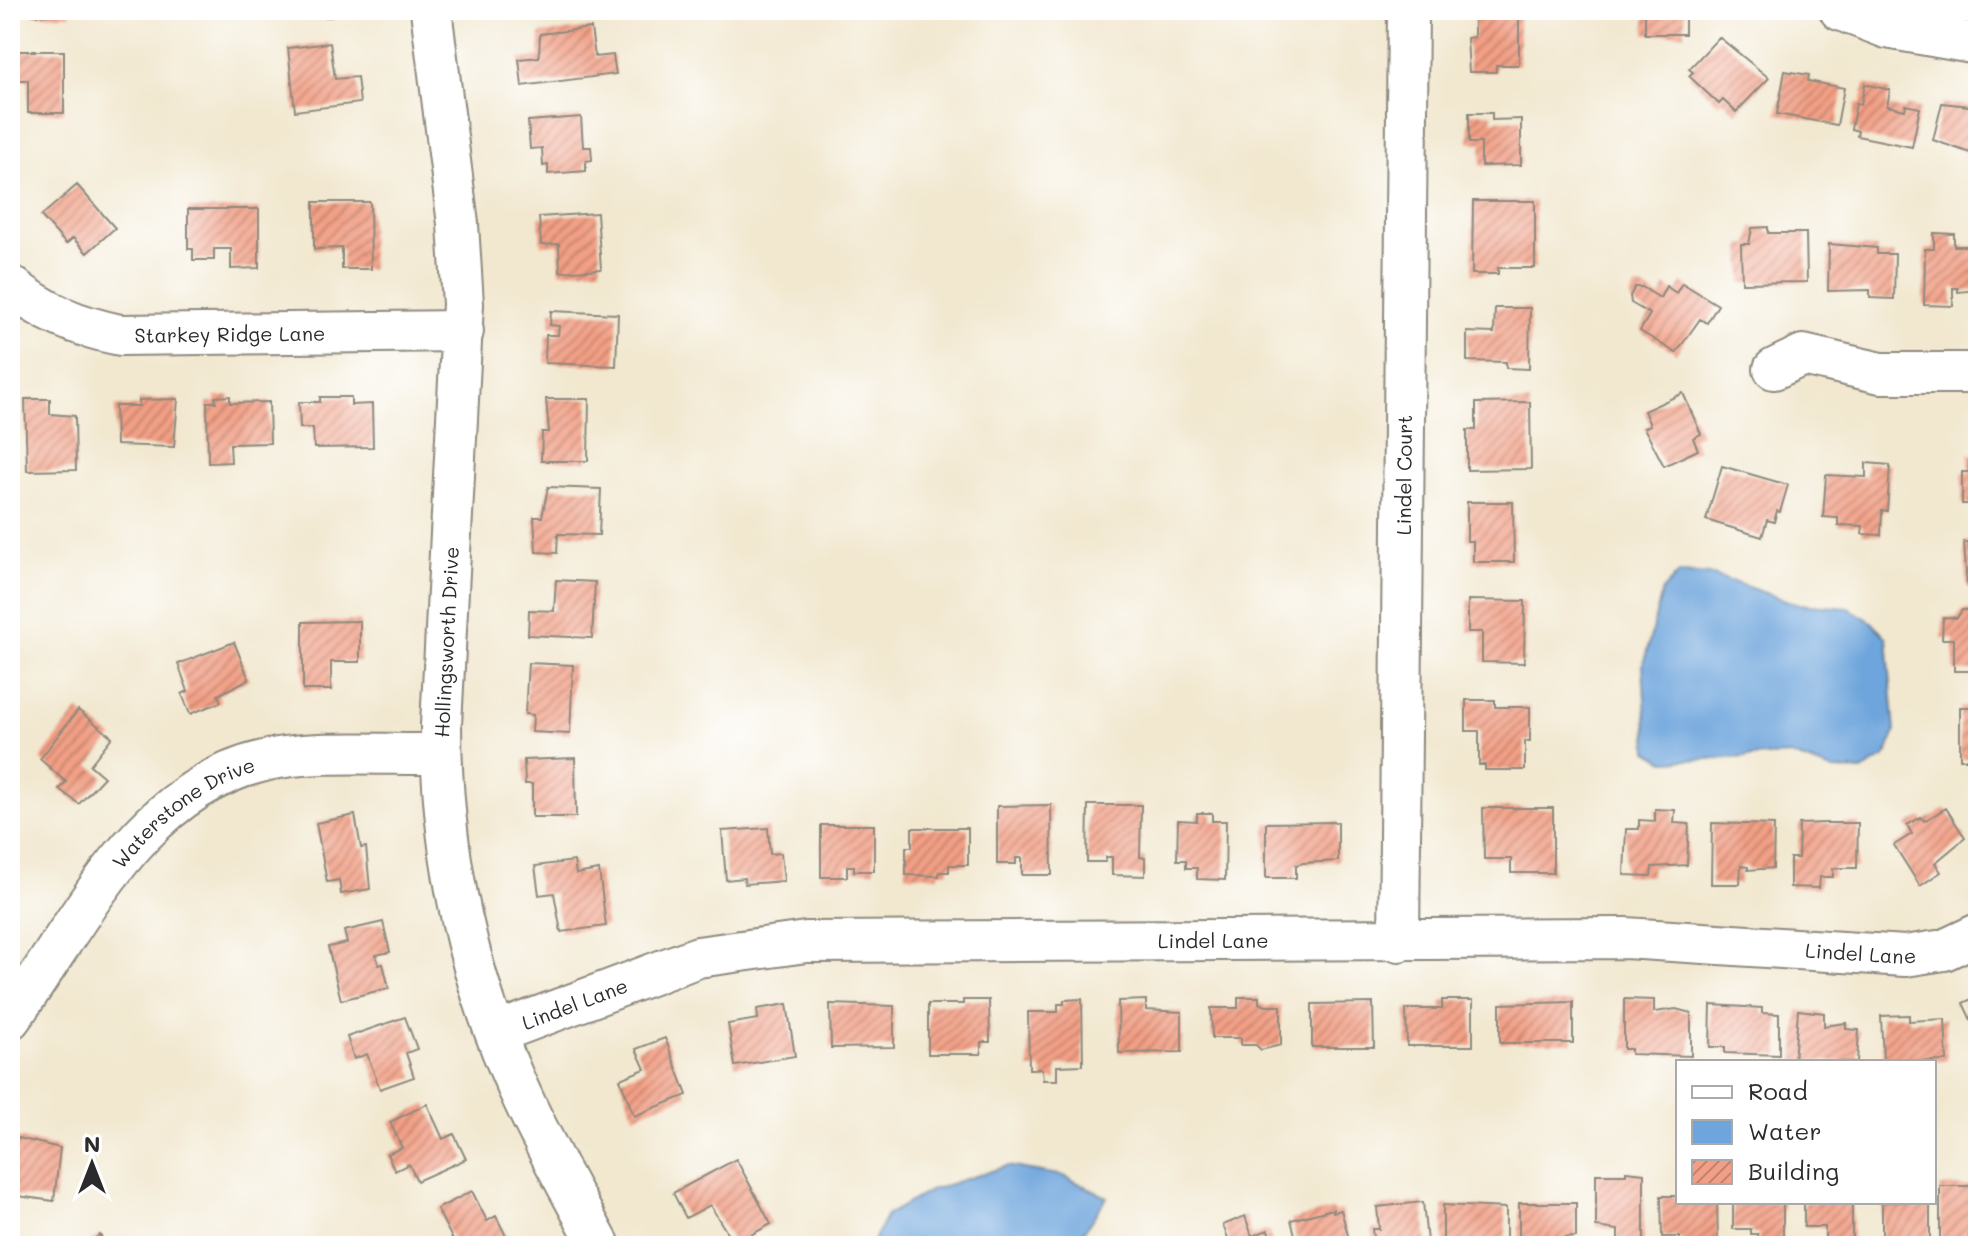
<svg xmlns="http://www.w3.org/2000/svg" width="1988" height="1256" font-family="Mali,sans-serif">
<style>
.water{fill:#6ea5dc;stroke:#4c6884;stroke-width:2}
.building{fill:url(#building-hatch)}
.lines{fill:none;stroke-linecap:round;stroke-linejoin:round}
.minor-casing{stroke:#8e8a7e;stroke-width:44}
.minor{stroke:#fff;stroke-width:40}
.labels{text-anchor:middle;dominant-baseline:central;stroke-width:6;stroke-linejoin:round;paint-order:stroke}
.street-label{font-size:20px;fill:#2b2b2b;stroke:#fff}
</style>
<defs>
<pattern id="building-hatch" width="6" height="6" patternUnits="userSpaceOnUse" patternTransform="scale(2)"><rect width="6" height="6" fill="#f29f85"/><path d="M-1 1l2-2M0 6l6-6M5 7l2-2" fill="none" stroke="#c4826d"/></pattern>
</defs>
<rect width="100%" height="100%" fill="#fff"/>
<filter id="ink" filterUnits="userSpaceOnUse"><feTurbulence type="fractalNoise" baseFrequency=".0125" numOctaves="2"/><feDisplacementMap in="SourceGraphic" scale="16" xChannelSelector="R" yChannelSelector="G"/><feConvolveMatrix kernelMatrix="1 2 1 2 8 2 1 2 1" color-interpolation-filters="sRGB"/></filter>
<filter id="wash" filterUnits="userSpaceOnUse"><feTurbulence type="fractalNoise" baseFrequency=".006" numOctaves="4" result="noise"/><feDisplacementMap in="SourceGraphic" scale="32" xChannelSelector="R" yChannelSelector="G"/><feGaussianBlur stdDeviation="1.8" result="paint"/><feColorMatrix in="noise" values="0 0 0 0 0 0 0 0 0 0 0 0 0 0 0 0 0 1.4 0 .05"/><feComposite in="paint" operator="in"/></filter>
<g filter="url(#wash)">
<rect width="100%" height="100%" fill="#f2e8d0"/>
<path class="water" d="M 1679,573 L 1713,575 L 1797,604 L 1849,608 L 1872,622 L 1887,638 L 1895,732 L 1885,757 L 1862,771 L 1832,770 L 1790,755 L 1665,761 L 1648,751 L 1643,666 L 1662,591 Z
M 1007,1166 L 1064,1176 L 1107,1197 L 1074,1246 L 871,1246 L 887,1215 L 931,1190 Z"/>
<g id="blocks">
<path class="building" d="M 34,10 L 70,10 L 70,15 L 34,15 Z
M 300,10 L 331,10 L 331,17 L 301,17 Z
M 1474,10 L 1519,10 L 1519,65 L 1496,65 L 1496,72 L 1469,72 L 1467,38 L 1474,37 Z
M 1645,10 L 1685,10 L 1685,34 L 1645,34 Z
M 591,28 L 595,57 L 613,55 L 616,74 L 522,86 L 519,59 L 539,57 L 540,34 Z
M 1719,37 L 1769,78 L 1736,112 L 1723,100 L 1719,104 L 1689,76 L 1693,72 L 1689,69 Z
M 330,43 L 335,79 L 357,77 L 360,103 L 295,111 L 288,48 Z
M 13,51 L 64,51 L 64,113 L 28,113 L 28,80 L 11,80 Z
M 1785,71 L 1809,75 L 1808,81 L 1844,88 L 1837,125 L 1777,114 Z
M 1865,84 L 1890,90 L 1887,106 L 1905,110 L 1906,105 L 1920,108 L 1912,147 L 1857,136 L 1858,131 L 1851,129 L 1856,103 L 1861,104 Z
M 1942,103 L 1978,107 L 1978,148 L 1974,148 L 1973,154 L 1933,140 Z
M 1469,113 L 1492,113 L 1492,120 L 1521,119 L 1521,165 L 1481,166 L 1481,143 L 1469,143 Z
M 581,117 L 583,147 L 591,147 L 592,160 L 586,161 L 586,171 L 548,174 L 548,165 L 543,166 L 542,148 L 530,149 L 528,121 Z
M 77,185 L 115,228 L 87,253 L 73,238 L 66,244 L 41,216 Z
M 1473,201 L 1535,201 L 1535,268 L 1498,268 L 1498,274 L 1472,274 Z
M 314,202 L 370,202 L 371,269 L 342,269 L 342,248 L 314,249 Z
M 188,209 L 259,209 L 259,268 L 231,269 L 231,249 L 214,249 L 214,260 L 193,260 L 193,249 L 188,249 Z
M 597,213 L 601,269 L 560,272 L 559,244 L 541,245 L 539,217 Z
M 1768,227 L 1768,233 L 1806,233 L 1807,282 L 1742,283 L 1741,244 L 1749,244 L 1752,228 Z
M 1934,233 L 1954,234 L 1954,246 L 1978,246 L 1978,290 L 1958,292 L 1958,288 L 1953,288 L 1953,306 L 1924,305 L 1925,249 L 1934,249 Z
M 1829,244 L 1877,248 L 1877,254 L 1895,254 L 1894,299 L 1870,298 L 1870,290 L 1828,291 Z
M 1682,283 L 1718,305 L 1707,323 L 1700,319 L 1676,353 L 1640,331 L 1650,314 L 1631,303 L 1630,296 L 1635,287 L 1642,287 L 1660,298 L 1666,286 L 1676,293 Z
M 1495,308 L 1530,308 L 1529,369 L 1506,368 L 1506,362 L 1467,361 L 1467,332 L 1494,333 Z
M 551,311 L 618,314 L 616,366 L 545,363 L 546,335 L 558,335 L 559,326 L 550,325 Z
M 1683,393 L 1701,434 L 1693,438 L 1698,450 L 1664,466 L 1644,428 L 1650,425 L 1644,411 Z
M 230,396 L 230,403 L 269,402 L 270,443 L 230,444 L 231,462 L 208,463 L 207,402 L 216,402 L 215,397 Z
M 320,397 L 351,397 L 351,405 L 372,404 L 373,447 L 314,448 L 313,428 L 300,428 L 299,402 L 320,402 Z
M 25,399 L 50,399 L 50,414 L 75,416 L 76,470 L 27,471 Z
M 178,399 L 174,447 L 116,445 L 115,406 L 139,406 L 139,400 Z
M 546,399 L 589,399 L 588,461 L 541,461 L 542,432 L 549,432 Z
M 1530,402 L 1531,469 L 1467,470 L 1467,430 L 1476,430 L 1476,403 Z
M 1969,454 L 1978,454 L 1978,504 L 1962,504 L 1962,472 L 1969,472 Z
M 1866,463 L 1890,465 L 1887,511 L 1882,510 L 1881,535 L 1862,534 L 1863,526 L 1838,525 L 1838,518 L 1823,517 L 1826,475 L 1866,477 Z
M 1722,466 L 1788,485 L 1780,512 L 1777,511 L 1774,522 L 1767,520 L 1762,537 L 1706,520 Z
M 548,487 L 601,489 L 599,535 L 558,534 L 557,553 L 536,552 L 534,517 L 542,517 Z
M 1467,502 L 1513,502 L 1514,562 L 1473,562 L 1473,541 L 1467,541 Z
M 1964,542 L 1978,543 L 1978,587 L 1967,587 Z
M 556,580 L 595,582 L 592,638 L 528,635 L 529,610 L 554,611 Z
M 1468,600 L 1525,601 L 1524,663 L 1482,662 L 1482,632 L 1468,632 Z
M 1962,610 L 1978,610 L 1978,671 L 1954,671 L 1954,639 L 1942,639 L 1943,617 L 1957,618 Z
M 360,621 L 360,662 L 331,662 L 331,690 L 303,690 L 303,622 Z
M 234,642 L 249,679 L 218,695 L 221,702 L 190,714 L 182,694 L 188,691 L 178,664 Z
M 528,663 L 573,665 L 570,734 L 532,732 L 533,715 L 525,714 Z
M 1975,699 L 1978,699 L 1978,759 L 1960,759 L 1960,707 L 1975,707 Z
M 1466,700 L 1495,700 L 1495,707 L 1530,707 L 1530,741 L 1525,741 L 1525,770 L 1485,770 L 1485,765 L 1479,765 L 1479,731 L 1466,731 Z
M 78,710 L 112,737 L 90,765 L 104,777 L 79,804 L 59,789 L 66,782 L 40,759 Z
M 575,758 L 576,817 L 532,817 L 532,784 L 525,784 L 524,760 Z
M 1051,805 L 1052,875 L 1022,875 L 1022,858 L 1016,858 L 1016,864 L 997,864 L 997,806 Z
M 1088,805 L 1141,805 L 1140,857 L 1145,858 L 1145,876 L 1112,875 L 1112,857 L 1106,857 L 1106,862 L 1087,862 Z
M 1483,808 L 1553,808 L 1553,873 L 1511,873 L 1511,859 L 1484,859 Z
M 1946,808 L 1965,838 L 1935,863 L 1941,872 L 1920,886 L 1894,845 L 1912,834 L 1907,825 L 1921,817 L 1924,821 Z
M 1655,809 L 1675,810 L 1674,823 L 1689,824 L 1687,865 L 1652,867 L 1651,876 L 1624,875 L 1626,829 L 1639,829 L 1639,820 L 1655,821 Z
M 1197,813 L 1212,813 L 1212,821 L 1226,821 L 1225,880 L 1197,879 L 1197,868 L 1186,868 L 1186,860 L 1177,860 L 1178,820 L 1197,821 Z
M 355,815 L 361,848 L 366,847 L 370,889 L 341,894 L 339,880 L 327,882 L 316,823 Z
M 1338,822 L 1338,861 L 1303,863 L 1296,865 L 1296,878 L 1266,878 L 1266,823 Z
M 1712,823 L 1774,825 L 1773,868 L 1748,870 L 1748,867 L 1741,866 L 1740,884 L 1711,884 Z
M 1826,823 L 1858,823 L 1857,868 L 1833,868 L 1833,877 L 1820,877 L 1819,888 L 1790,887 L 1790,858 L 1798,858 L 1799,824 Z
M 821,825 L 874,825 L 874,871 L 854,871 L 854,866 L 847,866 L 847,877 L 821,877 Z
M 768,828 L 770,854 L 781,853 L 784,881 L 745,884 L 744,878 L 726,880 L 722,831 Z
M 912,828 L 968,828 L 968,865 L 949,865 L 949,872 L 939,872 L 939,876 L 906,875 L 906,847 L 912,847 Z
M 574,861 L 576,874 L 599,870 L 606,926 L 561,932 L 554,893 L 539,895 L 535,866 Z
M 383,922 L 390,952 L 376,955 L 379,965 L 383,964 L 389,988 L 341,1000 L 328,947 L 347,943 L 344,931 Z
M 1978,996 L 1978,1035 L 1963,1003 Z
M 1238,997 L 1259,997 L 1259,1003 L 1266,1006 L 1281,1006 L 1281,1045 L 1261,1050 L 1256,1045 L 1241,1045 L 1241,1038 L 1212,1038 L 1211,1008 L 1238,1008 Z
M 1082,999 L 1083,1065 L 1057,1066 L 1057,1080 L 1043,1080 L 1042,1069 L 1029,1069 L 1028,1012 L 1058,1012 L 1058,1004 L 1064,1004 L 1064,1000 Z
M 1624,999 L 1654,1000 L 1654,1012 L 1676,1009 L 1691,1013 L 1691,1056 L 1631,1054 L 1631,1049 L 1624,1049 Z
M 963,1000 L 989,1000 L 990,1042 L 981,1042 L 981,1054 L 928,1054 L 928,1004 L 963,1004 Z
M 1146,1000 L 1146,1010 L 1182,1012 L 1182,1052 L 1119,1053 L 1118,1001 Z
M 1442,1000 L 1473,1000 L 1473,1046 L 1407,1046 L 1406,1009 L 1442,1009 Z
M 1573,1002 L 1573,1043 L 1500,1043 L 1500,1004 Z
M 1373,1003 L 1374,1047 L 1312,1047 L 1312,1004 Z
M 787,1004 L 795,1056 L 735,1066 L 728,1024 L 758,1019 L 757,1009 Z
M 830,1004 L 894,1006 L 894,1047 L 831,1048 Z
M 1711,1005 L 1762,1008 L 1762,1013 L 1779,1014 L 1779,1055 L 1725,1053 L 1725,1047 L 1710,1047 Z
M 1798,1010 L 1824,1013 L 1824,1026 L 1846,1023 L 1846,1029 L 1859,1030 L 1857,1062 L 1794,1061 Z
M 1909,1015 L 1909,1021 L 1945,1019 L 1947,1061 L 1883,1062 L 1881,1016 Z
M 405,1017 L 417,1049 L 406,1053 L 414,1077 L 380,1089 L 367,1054 L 354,1059 L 347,1037 Z
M 665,1038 L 687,1095 L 634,1116 L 620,1079 L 645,1069 L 636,1049 Z
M 427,1104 L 443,1139 L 454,1134 L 466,1159 L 417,1181 L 409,1164 L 395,1171 L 387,1154 L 402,1148 L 390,1122 Z
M 10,1136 L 60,1148 L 54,1201 L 10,1195 Z
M 736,1159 L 771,1224 L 734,1244 L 710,1205 L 686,1218 L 673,1193 Z
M 1626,1171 L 1644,1173 L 1644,1246 L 1618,1246 L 1618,1230 L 1596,1227 L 1596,1174 L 1626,1174 Z
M 1940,1186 L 1978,1186 L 1978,1234 L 1969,1234 L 1969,1245 L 1940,1245 Z
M 472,1191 L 487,1221 L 496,1216 L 508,1240 L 495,1246 L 456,1246 L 437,1209 Z
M 1661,1196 L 1678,1196 L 1678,1202 L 1717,1202 L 1718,1246 L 1692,1246 L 1692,1241 L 1680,1241 L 1680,1237 L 1662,1237 Z
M 1423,1202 L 1427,1242 L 1411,1246 L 1374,1246 L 1372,1229 L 1379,1229 L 1377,1207 Z
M 1733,1202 L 1783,1202 L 1783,1246 L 1758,1246 L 1758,1234 L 1751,1234 L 1751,1229 L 1733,1229 Z
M 1804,1202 L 1852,1202 L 1852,1246 L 1825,1246 L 1825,1227 L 1804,1227 Z
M 1882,1202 L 1930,1202 L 1930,1246 L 1882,1243 Z
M 1519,1203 L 1576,1203 L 1576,1237 L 1563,1238 L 1563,1242 L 1546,1242 L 1547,1246 L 1519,1246 Z
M 1443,1205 L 1506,1208 L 1506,1246 L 1443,1246 Z
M 1333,1209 L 1333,1212 L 1341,1210 L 1351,1246 L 1298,1246 L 1291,1220 Z
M 1245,1216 L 1252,1236 L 1268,1230 L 1274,1246 L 1231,1246 L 1223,1225 Z
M 100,1235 L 107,1246 L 84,1246 Z"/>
</g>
</g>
<g filter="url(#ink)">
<use href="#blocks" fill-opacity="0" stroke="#8e8a7e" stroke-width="2"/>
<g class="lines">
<defs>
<g id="minor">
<path d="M 431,10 L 458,224 L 463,304 L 441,725 C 441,854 468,982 523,1099 C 546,1149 574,1197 600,1246"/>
<path d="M 1840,10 L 1887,28 L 1978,44"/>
<path id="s1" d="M 10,285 C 44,313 77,326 120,335 L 463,331"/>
<path d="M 1774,369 L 1803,355 L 1881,373 L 1978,373"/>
<path id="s2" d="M 1399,941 L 1408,10"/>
<path id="s3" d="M 10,1019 C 80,923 138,790 264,761 C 311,749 391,755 441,754"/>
<path id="s4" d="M 496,1033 L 698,957 L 806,942 L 1625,938 L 1905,956 L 1944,950 L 1978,934"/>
</g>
</defs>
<use href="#minor" class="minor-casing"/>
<use href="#minor" class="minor"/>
</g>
</g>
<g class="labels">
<g class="street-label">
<text stroke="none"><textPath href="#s1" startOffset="232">Starkey Ridge Lane</textPath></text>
<text stroke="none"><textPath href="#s2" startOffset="466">Lindel Court</textPath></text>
<text transform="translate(446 642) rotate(-87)">Hollingsworth Drive</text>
<text stroke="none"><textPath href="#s3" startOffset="274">Waterstone Drive</textPath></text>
<text stroke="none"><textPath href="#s4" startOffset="732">Lindel Lane</textPath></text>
<text stroke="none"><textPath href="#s4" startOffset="1380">Lindel Lane</textPath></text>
<text stroke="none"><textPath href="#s4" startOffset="84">Lindel Lane</textPath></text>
</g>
</g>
<rect width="1988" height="1256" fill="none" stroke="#fff" stroke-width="40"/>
<rect x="1676" y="1060" width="260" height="144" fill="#ffffff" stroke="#aaaaaa" stroke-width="2"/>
<rect x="1692" y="1086" width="40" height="12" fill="#ffffff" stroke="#aaaaaa" stroke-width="2"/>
<text x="1748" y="1100" font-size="24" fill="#2b2b2b">Road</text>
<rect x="1692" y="1120" width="40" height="24" fill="#6ea5dc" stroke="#aaaaaa" stroke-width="2"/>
<text x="1748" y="1140" font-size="24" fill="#2b2b2b">Water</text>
<rect x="1692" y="1160" width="40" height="24" fill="url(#building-hatch)" stroke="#aaaaaa" stroke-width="2"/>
<text x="1748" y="1180" font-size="24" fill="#2b2b2b">Building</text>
<g transform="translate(92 1164)" stroke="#ffffff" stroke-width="6" paint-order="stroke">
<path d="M0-6L14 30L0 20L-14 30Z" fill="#2b2b2b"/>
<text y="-12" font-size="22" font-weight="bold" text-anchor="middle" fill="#2b2b2b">N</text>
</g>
</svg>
